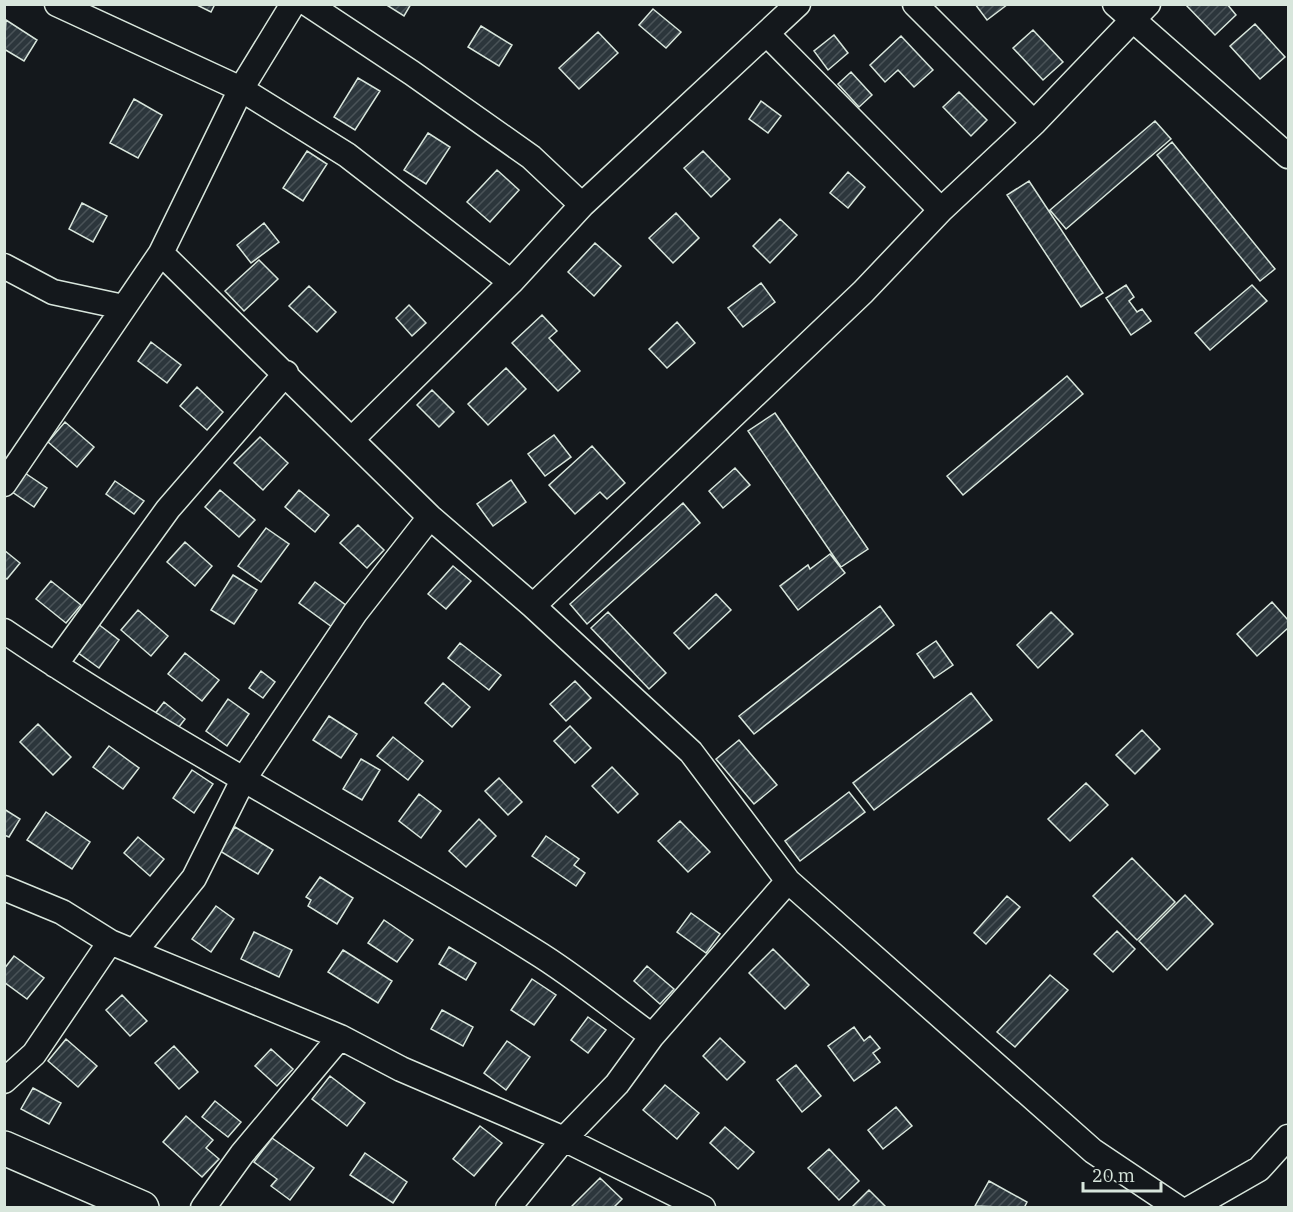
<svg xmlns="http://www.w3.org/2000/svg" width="1293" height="1212" font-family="'IBM Plex Serif',serif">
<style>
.building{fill:url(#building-hatch);stroke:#d8e6dc;stroke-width:1.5}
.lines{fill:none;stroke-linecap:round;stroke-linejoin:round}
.street-casing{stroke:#d8e6dc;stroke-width:27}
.secondary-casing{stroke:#d8e6dc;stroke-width:36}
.street{stroke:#14181c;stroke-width:24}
.secondary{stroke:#14181c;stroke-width:33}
</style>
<defs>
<pattern id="building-hatch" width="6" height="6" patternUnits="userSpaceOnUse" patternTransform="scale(1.5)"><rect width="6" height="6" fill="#2c363c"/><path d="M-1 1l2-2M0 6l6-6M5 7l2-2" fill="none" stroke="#4a5358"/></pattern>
</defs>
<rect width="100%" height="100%" fill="#14181c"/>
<path class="building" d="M 195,4 L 215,4 L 211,12 Z
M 385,4 L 411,4 L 404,16 Z
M 975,4 L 1008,4 L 987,20 Z
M 1185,4 L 1227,4 L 1236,15 L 1215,35 Z
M 653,9 L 681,32 L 666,48 L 639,25 Z
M 6,20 L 37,40 L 24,61 L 4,49 Z
M 1255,24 L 1285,57 L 1260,79 L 1230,46 Z
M 481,26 L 512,45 L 499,66 L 468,47 Z
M 1033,30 L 1063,62 L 1043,80 L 1013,48 Z
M 598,32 L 618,53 L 579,89 L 559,68 Z
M 834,35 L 848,53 L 828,70 L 814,51 Z
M 901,36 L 933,70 L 914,87 L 898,70 L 885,82 L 870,65 Z
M 851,72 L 872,95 L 859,107 L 838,84 Z
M 358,78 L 380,91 L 355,130 L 334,117 Z
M 959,92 L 987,120 L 971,136 L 943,107 Z
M 134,99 L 162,115 L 138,158 L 110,143 Z
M 761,101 L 781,116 L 768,133 L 749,119 Z
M 1155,121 L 1171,139 L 1066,229 L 1050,210 Z
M 428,133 L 450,147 L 426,184 L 404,170 Z
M 1172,142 L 1275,269 L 1260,281 L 1157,155 Z
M 307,151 L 327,164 L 303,201 L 283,188 Z
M 703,151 L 730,179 L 711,197 L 684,168 Z
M 497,170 L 519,190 L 490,222 L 467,202 Z
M 848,172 L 865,187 L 848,208 L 830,193 Z
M 1029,181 L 1103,293 L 1081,307 L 1007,195 Z
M 82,203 L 107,216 L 93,242 L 69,229 Z
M 676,213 L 699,238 L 673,263 L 649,238 Z
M 780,219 L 797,235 L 770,263 L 753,246 Z
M 264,223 L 279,242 L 251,263 L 237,245 Z
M 595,243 L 621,266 L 594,296 L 568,272 Z
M 259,260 L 278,279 L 244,311 L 225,291 Z
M 761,283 L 775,302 L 743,327 L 728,308 Z
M 1126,285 L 1134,297 L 1129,301 L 1137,312 L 1142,309 L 1151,321 L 1131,335 L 1106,298 Z
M 1252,285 L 1267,301 L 1210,350 L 1195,333 Z
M 309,286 L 336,312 L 317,332 L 289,306 Z
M 409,305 L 426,323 L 412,336 L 396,318 Z
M 542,315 L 557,331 L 549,338 L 580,371 L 558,391 L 512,343 Z
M 677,322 L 695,343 L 667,368 L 649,349 Z
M 151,342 L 181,365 L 167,383 L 138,361 Z
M 506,368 L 526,389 L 488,425 L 468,404 Z
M 1067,376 L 1083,394 L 963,495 L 947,476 Z
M 197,387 L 223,412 L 207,430 L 180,406 Z
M 432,390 L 454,412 L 439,427 L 417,405 Z
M 775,413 L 868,549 L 841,567 L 748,431 Z
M 65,422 L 94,447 L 77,467 L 48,442 Z
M 554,435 L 571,457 L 545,476 L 528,454 Z
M 260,437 L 288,463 L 263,490 L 234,463 Z
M 592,446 L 625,483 L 607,499 L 600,492 L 575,514 L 549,485 Z
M 735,468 L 750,485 L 723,508 L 709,491 Z
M 22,471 L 47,488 L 34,507 L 8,489 Z
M 511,480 L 526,502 L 493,526 L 477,504 Z
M 115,481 L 144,501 L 134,514 L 106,494 Z
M 220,490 L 255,520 L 239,537 L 205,507 Z
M 299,490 L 329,515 L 315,532 L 285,507 Z
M 683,503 L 700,523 L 587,624 L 570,604 Z
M 358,525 L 384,550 L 367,568 L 340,543 Z
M 266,528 L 289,544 L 261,582 L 238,566 Z
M 185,542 L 212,566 L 195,586 L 167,562 Z
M 4,550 L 20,563 L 7,579 L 4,577 Z
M 830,554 L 845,573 L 798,610 L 780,586 L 808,565 L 810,569 Z
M 453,566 L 471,581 L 446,609 L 428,594 Z
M 233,575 L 257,590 L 234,624 L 211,610 Z
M 51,581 L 81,605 L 66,623 L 36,599 Z
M 315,582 L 347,606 L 332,627 L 299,603 Z
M 716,594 L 731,610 L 689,649 L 674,633 Z
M 1272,602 L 1288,620 L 1288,628 L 1257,656 L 1237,634 Z
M 880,606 L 894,625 L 754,734 L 739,716 Z
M 138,610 L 168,636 L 151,656 L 121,630 Z
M 608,612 L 666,673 L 649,689 L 591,628 Z
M 1051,612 L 1073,634 L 1038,668 L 1017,645 Z
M 98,624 L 119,640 L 99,668 L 77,652 Z
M 936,641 L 953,665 L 934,678 L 917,654 Z
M 460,643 L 501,675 L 489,690 L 448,658 Z
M 185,653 L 219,680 L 202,701 L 168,674 Z
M 261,671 L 275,682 L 263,698 L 249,688 Z
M 575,681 L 591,698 L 566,721 L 550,704 Z
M 443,683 L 470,707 L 452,727 L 425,703 Z
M 971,693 L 992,720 L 874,810 L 853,783 Z
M 228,699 L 249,714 L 227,746 L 206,731 Z
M 164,702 L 185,719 L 175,732 L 154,715 Z
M 329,716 L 357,734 L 341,758 L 313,740 Z
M 38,724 L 71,757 L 53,775 L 20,742 Z
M 570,726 L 591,748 L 575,763 L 554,741 Z
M 1142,730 L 1160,749 L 1135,774 L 1116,755 Z
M 393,737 L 423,761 L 408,780 L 377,756 Z
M 739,740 L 777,785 L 754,804 L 716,759 Z
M 109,746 L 139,768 L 123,789 L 93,767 Z
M 361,759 L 380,770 L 362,800 L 343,789 Z
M 612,767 L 638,794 L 618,813 L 592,786 Z
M 192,770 L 213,784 L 194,813 L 173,798 Z
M 499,778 L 522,802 L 508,815 L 485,791 Z
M 1086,783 L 1108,805 L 1070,841 L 1048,819 Z
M 849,792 L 865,812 L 800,861 L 785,841 Z
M 419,794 L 441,811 L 421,838 L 399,821 Z
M 4,809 L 20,819 L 9,837 L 4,835 Z
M 46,812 L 90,842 L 72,869 L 27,840 Z
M 479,819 L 496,836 L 466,867 L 449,851 Z
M 680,821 L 710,852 L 688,872 L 658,841 Z
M 235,827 L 273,850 L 258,874 L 220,851 Z
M 546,836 L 579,859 L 574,865 L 585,873 L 576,886 L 532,856 Z
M 138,837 L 164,859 L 150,876 L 124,853 Z
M 1132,858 L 1175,902 L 1137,940 L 1093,896 Z
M 320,877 L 353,898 L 337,924 L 308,906 L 311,900 L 306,897 Z
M 1185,895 L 1213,924 L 1167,970 L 1139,941 Z
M 1007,896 L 1020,907 L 986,944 L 974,933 Z
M 216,906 L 234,919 L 211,952 L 192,939 Z
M 691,913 L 720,934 L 706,953 L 677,932 Z
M 384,920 L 413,940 L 397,962 L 368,943 Z
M 1117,931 L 1135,949 L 1113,972 L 1094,954 Z
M 254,932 L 292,950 L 279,977 L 241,959 Z
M 449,947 L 476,963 L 466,980 L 439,964 Z
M 773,949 L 809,985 L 785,1009 L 749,973 Z
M 343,950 L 392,981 L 378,1003 L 328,972 Z
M 14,956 L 44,978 L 27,999 L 4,982 L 4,969 Z
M 647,966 L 674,989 L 660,1004 L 634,981 Z
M 1050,975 L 1068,990 L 1015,1047 L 997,1032 Z
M 532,979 L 556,995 L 534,1025 L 511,1010 Z
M 122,995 L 147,1021 L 130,1036 L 106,1010 Z
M 442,1010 L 473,1027 L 463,1046 L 431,1029 Z
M 588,1017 L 606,1030 L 588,1053 L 571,1040 Z
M 854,1027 L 864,1041 L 870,1036 L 880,1048 L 873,1053 L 880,1062 L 854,1081 L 828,1046 Z
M 720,1038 L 745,1062 L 727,1080 L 703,1056 Z
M 66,1039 L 97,1066 L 78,1087 L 48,1061 Z
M 507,1041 L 530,1057 L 506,1090 L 484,1073 Z
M 174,1046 L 198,1072 L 179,1089 L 155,1063 Z
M 271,1049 L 293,1069 L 277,1086 L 255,1066 Z
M 796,1065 L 821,1096 L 802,1112 L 777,1080 Z
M 330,1076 L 365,1103 L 347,1126 L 312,1099 Z
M 665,1085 L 699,1113 L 677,1139 L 643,1110 Z
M 33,1088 L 61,1103 L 49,1124 L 21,1109 Z
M 215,1101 L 241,1122 L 228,1137 L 202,1117 Z
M 896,1107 L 912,1126 L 883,1149 L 868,1130 Z
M 186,1116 L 213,1140 L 206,1148 L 219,1159 L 202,1177 L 163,1142 Z
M 480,1126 L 502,1143 L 474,1176 L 453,1159 Z
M 725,1127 L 754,1152 L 738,1169 L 710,1143 Z
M 272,1138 L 314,1168 L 290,1200 L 271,1186 L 277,1179 L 254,1162 Z
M 829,1149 L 859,1181 L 839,1200 L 808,1168 Z
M 365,1153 L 407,1182 L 393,1203 L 350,1175 Z
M 600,1178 L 622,1199 L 613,1208 L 570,1208 Z
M 989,1181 L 1027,1202 L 1024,1208 L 975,1206 Z
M 869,1190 L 887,1208 L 851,1208 Z"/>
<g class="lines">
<defs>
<path id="street" d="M 57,4 L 241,89 L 347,155 L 511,282
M 308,4 L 412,73 L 531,157 L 582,205
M 915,4 L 1034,123
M 1115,4 L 1288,156
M 767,34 L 941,210
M 161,253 L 430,517 L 533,606 L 691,752 L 788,881 L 1093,1151 L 1178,1208
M 4,266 L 53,292 L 123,307
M 352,439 L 511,282 L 582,205 L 798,4
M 4,484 L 161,253 L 241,89 L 293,4
M 533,606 L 863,292 L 941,210 L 1034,123 L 1148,4
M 4,631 C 175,747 359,841 534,951 C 575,976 613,1008 652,1036
M 55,665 L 168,509 L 286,373
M 4,888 L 62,912 L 110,942 L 340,1037 L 401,1069 L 564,1139 L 703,1208
M 135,951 L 194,878 L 243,780 L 355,613 L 430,517
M 4,1081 L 34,1054 L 110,942
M 203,1208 L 242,1154 L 340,1037
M 508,1208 L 564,1139 L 617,1084 L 652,1036 L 788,881
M 1191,1208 L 1259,1169 L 1288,1137"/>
<path id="secondary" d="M 4,1148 L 142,1208"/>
</defs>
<use href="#street" class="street-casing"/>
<use href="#secondary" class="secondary-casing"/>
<use href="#street" class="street"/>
<use href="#secondary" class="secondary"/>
</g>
<rect width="1293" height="1212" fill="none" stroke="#d8e6dc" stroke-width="12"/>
<path d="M1083 1182v9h78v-9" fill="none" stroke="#d8e6dc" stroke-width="3"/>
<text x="1092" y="1182" font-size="18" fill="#d8e6dc" stroke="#14181c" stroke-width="4.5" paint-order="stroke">20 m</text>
</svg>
